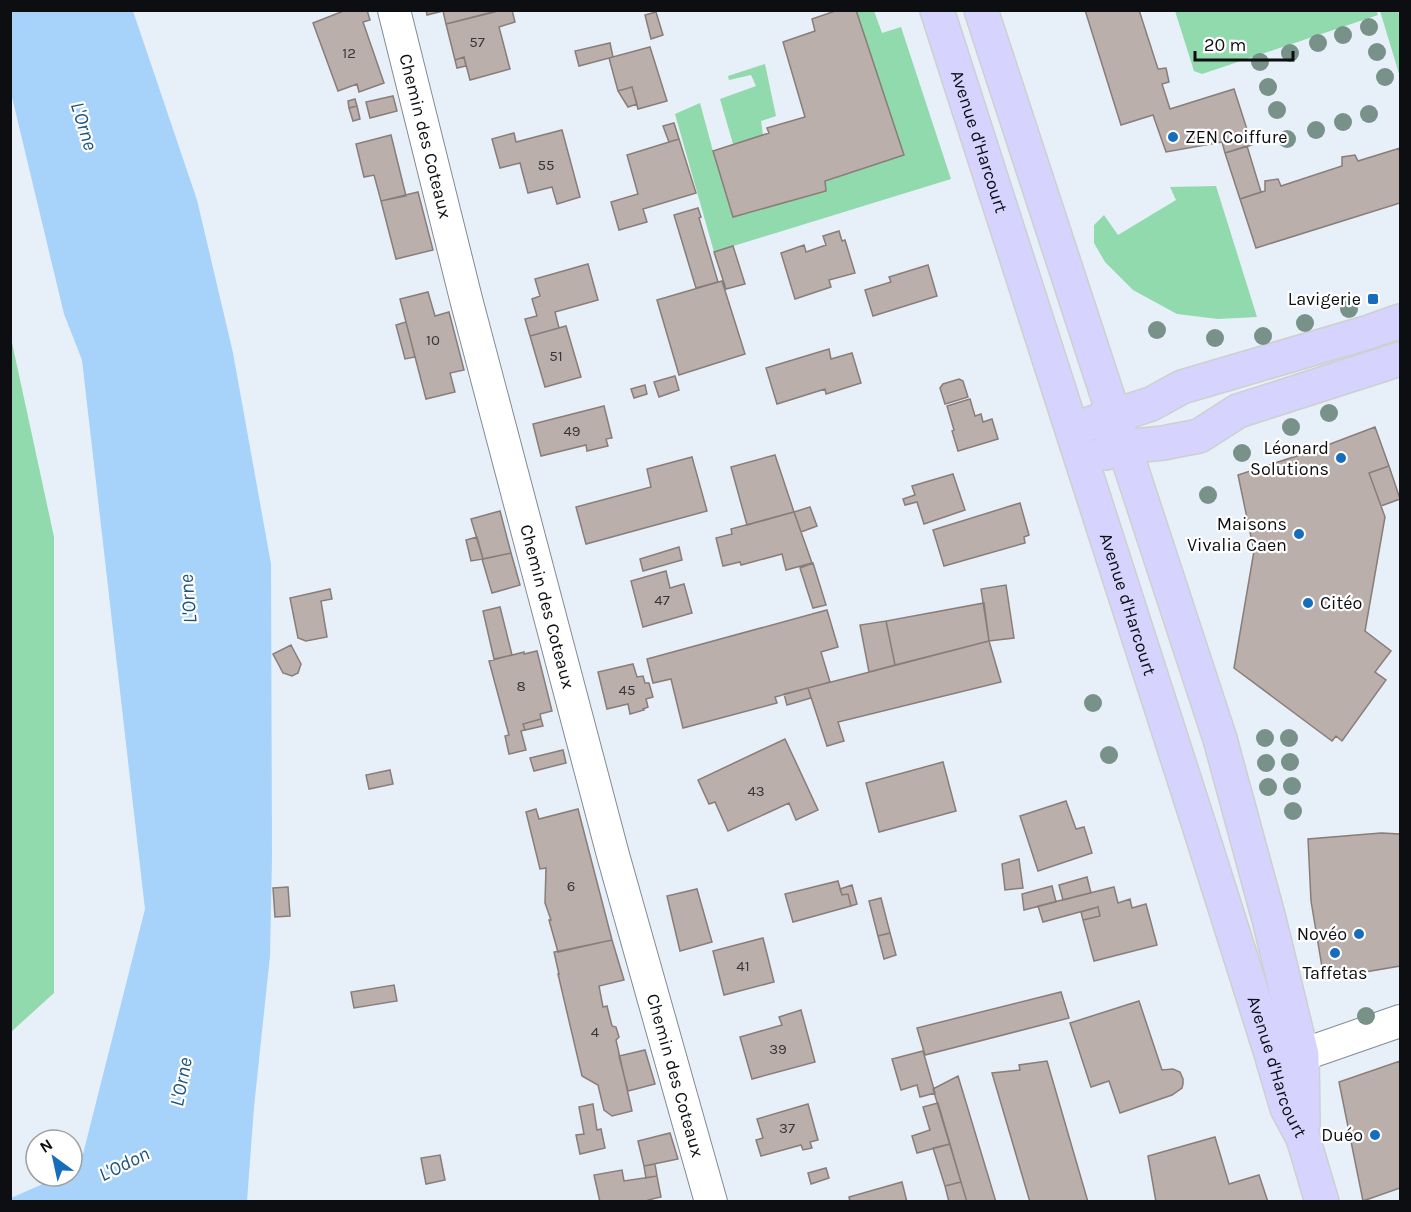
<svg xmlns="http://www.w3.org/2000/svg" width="1411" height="1212" font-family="Karla,sans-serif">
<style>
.green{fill:#91daad}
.water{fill:#a7d3fa}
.building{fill:#bbafab;stroke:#887d79;stroke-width:1.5}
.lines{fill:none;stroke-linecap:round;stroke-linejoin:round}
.minor-casing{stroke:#848b93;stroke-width:34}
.major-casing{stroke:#cecfcf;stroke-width:36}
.minor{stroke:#fff;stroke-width:32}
.major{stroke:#d6d4fe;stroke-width:33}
.tree{fill:#789289}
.poi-dot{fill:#166dbb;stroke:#fff;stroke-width:2}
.labels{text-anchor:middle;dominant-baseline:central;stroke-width:4.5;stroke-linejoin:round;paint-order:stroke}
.number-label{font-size:15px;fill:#383638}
.street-label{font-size:18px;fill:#0c0e11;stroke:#fff}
.poi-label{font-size:18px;fill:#0c0e11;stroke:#fff;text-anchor:end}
.water-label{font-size:20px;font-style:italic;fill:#1f547e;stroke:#fff}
</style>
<rect width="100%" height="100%" fill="#e7eff8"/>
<path class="green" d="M 1376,10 L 1378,15 L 1202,74 L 1194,71 L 1175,11 Z
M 856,11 L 874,11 L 882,33 L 901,27 L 951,179 L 714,252 L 675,114 L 700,103 L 713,151 L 733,217 L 826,191 L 825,181 L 903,155 Z
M 1380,11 L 1398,11 L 1400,18 L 1400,77 Z
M 765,64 L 776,116 L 761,121 L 763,135 L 733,144 L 720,99 L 756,86 L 751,75 L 729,80 L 728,76 Z
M 1216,186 L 1257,317 L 1218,319 L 1177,314 L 1133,290 L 1105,262 L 1094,243 L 1094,225 L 1104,215 L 1118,235 L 1176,200 L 1170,187 Z
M 11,338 L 54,537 L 54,993 L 11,1032 Z"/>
<path class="water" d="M 11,10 L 133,11 L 197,200 L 233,353 L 271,564 L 272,858 L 270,956 L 254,1107 L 247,1201 L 11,1201 L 11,1198 L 45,1183 L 54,1176 L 72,1176 L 72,1162 L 83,1154 L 145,909 L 82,360 L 64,314 L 11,93 Z"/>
<path class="building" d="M 346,10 L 367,10 L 370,20 L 363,22 L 384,83 L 359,92 L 357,84 L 338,91 L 313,23 Z
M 426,10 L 495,10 L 495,12 L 446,24 L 443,11 L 427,15 Z
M 500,10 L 512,10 L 515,22 L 499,27 L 510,69 L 470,80 L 464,57 L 455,60 L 446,24 Z
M 838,10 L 856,10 L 904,155 L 825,181 L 826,191 L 733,217 L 713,151 L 769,133 L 767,128 L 805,117 L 783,42 L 815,31 L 812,19 Z
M 1085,10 L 1139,10 L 1158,69 L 1166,68 L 1169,82 L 1162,84 L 1170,109 L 1234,89 L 1252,145 L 1225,153 L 1222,142 L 1166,152 L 1153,115 L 1121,125 Z
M 656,12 L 663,35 L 651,39 L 645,15 Z
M 610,43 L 613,57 L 579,66 L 575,51 Z
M 650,47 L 667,101 L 638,109 L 632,87 L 618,91 L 609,58 Z
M 464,57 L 466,66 L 457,68 L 455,60 Z
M 632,87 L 637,104 L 628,107 L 618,91 Z
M 393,96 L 397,111 L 370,118 L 366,102 Z
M 355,99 L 357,106 L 349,108 L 348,101 Z
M 357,106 L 360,119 L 353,121 L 349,108 Z
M 674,123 L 679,139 L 669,142 L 663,126 Z
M 562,130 L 580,197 L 557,204 L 552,187 L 528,193 L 520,163 L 500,168 L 492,139 L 514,133 L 516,142 Z
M 391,135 L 406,196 L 381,201 L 374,175 L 364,177 L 356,144 Z
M 679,139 L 696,193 L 643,209 L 647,222 L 619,230 L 611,202 L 638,194 L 627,155 Z
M 1247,146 L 1261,192 L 1240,199 L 1225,153 Z
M 1400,148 L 1400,203 L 1256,248 L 1240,199 L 1265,191 L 1265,181 L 1278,179 L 1281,186 L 1342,166 L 1342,157 L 1355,155 L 1358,161 Z
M 418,192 L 433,250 L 396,259 L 381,201 Z
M 698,208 L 701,217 L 699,218 L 718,282 L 696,288 L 674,215 Z
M 839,231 L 842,241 L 845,240 L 855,273 L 829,280 L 831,287 L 795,299 L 781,253 L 804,245 L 806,252 L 826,245 L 823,236 Z
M 733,246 L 745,284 L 726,289 L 714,252 Z
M 588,264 L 598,300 L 555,312 L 559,328 L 530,336 L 525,319 L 537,316 L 532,299 L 540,296 L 535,279 Z
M 928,265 L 937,296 L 873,316 L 865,290 L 891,282 L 889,277 Z
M 722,281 L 745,354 L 679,375 L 657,300 Z
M 428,292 L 435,316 L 449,312 L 464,370 L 450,373 L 455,392 L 426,399 L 400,299 Z
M 406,322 L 415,357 L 405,359 L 396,325 Z
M 566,326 L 581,377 L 545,387 L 530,336 Z
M 829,349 L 831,359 L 852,353 L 861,383 L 826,394 L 825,389 L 777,404 L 766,368 Z
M 675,376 L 679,390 L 659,397 L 654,382 Z
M 959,379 L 963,381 L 968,397 L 945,404 L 940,388 L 943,384 Z
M 645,385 L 647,394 L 634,398 L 631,389 Z
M 970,399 L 975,416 L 981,414 L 983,422 L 992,419 L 998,439 L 958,451 L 952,431 L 954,430 L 947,406 Z
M 604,406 L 612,438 L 606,439 L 608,446 L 587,451 L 586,445 L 541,456 L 533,424 Z
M 1375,427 L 1389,466 L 1369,473 L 1385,517 L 1365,631 L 1391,651 L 1375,672 L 1386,680 L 1342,741 L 1336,736 L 1332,741 L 1234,668 L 1254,551 L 1238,475 L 1309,452 Z
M 775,455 L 794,512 L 747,525 L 731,467 Z
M 692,457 L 707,511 L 586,544 L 576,507 L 651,487 L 647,469 Z
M 1389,466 L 1400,499 L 1381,506 L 1369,473 Z
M 953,474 L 965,510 L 924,524 L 917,502 L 905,505 L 903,499 L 915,495 L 912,486 Z
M 1020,503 L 1029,535 L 1024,537 L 1025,543 L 944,566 L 933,530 Z
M 810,507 L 817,526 L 801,532 L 794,512 Z
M 500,511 L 511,553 L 483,559 L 471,519 Z
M 794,512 L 812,563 L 786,570 L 782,554 L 741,565 L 740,562 L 723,566 L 716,538 L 732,534 L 731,529 Z
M 477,537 L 483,559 L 471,561 L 466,540 Z
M 679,547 L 682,560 L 643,571 L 640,559 Z
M 511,553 L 520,585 L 492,593 L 482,559 Z
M 813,563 L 826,605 L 813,608 L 800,568 Z
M 666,571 L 670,588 L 684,584 L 692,613 L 643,627 L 631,581 Z
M 1006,585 L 1014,638 L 989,641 L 981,589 Z
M 330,589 L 332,599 L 321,601 L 327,637 L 306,641 L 298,638 L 290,598 Z
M 984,603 L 989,641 L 895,665 L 886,621 Z
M 500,607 L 512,655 L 494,659 L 483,611 Z
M 827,610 L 838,647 L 821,652 L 830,682 L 775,697 L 777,703 L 683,728 L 671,679 L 653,683 L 647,659 Z
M 886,621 L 895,665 L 869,672 L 860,625 Z
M 989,641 L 1001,682 L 838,722 L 844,741 L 827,746 L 808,688 Z
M 291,645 L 301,664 L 298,673 L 292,676 L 283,673 L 273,654 Z
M 537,651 L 552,711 L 540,714 L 541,719 L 523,724 L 525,730 L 521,731 L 526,750 L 509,754 L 505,736 L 509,735 L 489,661 L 524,652 L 524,654 Z
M 633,664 L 637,677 L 643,676 L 645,683 L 649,683 L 653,697 L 646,699 L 648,707 L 643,709 L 644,710 L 630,714 L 628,704 L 607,709 L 598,672 Z
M 808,688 L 811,698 L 787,705 L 784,694 Z
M 541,719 L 543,726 L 525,730 L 523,724 Z
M 785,739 L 818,810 L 796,820 L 789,803 L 728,831 L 715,802 L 709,804 L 698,780 Z
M 563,750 L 566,763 L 534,771 L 530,758 Z
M 943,762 L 956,811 L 879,832 L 866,783 Z
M 390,770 L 393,784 L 369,789 L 366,775 Z
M 1066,801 L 1076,829 L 1084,827 L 1092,853 L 1038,871 L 1020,816 Z
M 536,809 L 539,819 L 578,809 L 612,940 L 558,952 L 549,920 L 551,920 L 545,903 L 546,868 L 540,869 L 526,812 Z
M 1381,833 L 1400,834 L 1400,966 L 1324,979 L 1311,901 L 1308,839 Z
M 1019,859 L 1023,888 L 1005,890 L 1002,864 Z
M 1087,877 L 1091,893 L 1063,900 L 1059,885 Z
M 838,881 L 842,895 L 848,894 L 851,906 L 793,922 L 785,894 Z
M 852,885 L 857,904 L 851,906 L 848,894 L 842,895 L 840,889 Z
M 1052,886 L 1056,902 L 1024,910 L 1022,894 Z
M 288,887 L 290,916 L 275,917 L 273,888 Z
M 1114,887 L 1118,903 L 1130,899 L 1132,908 L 1146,904 L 1157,945 L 1094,961 L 1083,920 L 1100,916 L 1098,907 L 1043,922 L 1038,906 Z
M 697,889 L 712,942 L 680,951 L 667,896 Z
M 881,898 L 890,933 L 878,936 L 869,901 Z
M 1098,907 L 1100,916 L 1083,920 L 1081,912 Z
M 890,933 L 896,955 L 884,959 L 878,936 Z
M 763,938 L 774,982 L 724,995 L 713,951 Z
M 612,940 L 624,980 L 599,986 L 603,1007 L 607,1006 L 612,1026 L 616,1027 L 619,1037 L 616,1040 L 632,1111 L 612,1116 L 604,1110 L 598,1085 L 582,1076 L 558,974 L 559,974 L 554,952 Z
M 394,985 L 397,1001 L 354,1008 L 351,992 Z
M 1061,992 L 1069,1018 L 925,1055 L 917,1028 Z
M 1139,1001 L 1162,1070 L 1173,1069 L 1180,1072 L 1183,1079 L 1183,1084 L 1182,1088 L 1172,1095 L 1120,1113 L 1109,1081 L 1091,1087 L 1070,1023 Z
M 801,1010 L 815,1062 L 752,1079 L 740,1037 L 782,1025 L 779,1017 Z
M 645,1050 L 655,1084 L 628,1091 L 619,1056 Z
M 923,1051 L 935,1093 L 920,1097 L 917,1085 L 901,1090 L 892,1059 Z
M 1047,1061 L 1088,1202 L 1030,1202 L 992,1073 L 1020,1070 L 1019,1065 Z
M 1400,1061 L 1400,1188 L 1363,1201 L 1339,1082 Z
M 958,1076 L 996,1202 L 967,1202 L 961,1182 L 933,1089 Z
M 938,1103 L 950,1144 L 917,1153 L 912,1136 L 930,1130 L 923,1107 Z
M 593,1104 L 597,1130 L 601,1129 L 605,1148 L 580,1154 L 576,1135 L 584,1134 L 579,1107 Z
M 808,1104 L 818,1140 L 810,1142 L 812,1148 L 803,1150 L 801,1145 L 761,1156 L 756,1140 L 763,1138 L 757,1119 Z
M 670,1133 L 678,1159 L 644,1166 L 638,1141 Z
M 1215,1137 L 1229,1184 L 1259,1175 L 1268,1202 L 1156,1202 L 1148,1156 Z
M 950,1144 L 961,1182 L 945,1186 L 933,1148 Z
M 440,1155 L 445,1180 L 426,1184 L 421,1158 Z
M 655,1164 L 657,1176 L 646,1178 L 644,1166 Z
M 826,1168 L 829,1178 L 811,1184 L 808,1173 Z
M 622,1170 L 624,1181 L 657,1176 L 661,1197 L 648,1200 L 648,1202 L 600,1202 L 594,1175 Z
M 902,1182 L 907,1202 L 850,1202 L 849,1197 Z
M 961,1182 L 967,1202 L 949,1202 L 945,1186 Z"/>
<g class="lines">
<defs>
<g id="minor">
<path id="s1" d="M 394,10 L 466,299 L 613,855 L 711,1202"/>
<path d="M 1302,1055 L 1400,1021"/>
</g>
<g id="major">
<path id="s2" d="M 937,10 L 1197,819 L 1270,1050 L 1287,1108 L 1303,1138 L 1322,1202"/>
<path d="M 981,10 L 1220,739 L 1269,919 L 1302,1055 L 1303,1124"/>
<path d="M 1092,423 L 1151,404 L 1182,387 L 1369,332 L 1400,321"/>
<path d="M 1105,453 L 1124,447 L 1163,443 L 1199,436 L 1238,411 L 1400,359"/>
</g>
</defs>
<use href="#minor" class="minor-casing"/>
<use href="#major" class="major-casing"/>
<use href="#minor" class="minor"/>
<use href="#major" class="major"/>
</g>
<g class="tree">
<circle cx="1369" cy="27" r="9"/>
<circle cx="1343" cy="35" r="9"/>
<circle cx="1318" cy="43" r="9"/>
<circle cx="1377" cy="52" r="9"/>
<circle cx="1290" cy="53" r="9"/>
<circle cx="1260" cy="62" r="9"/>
<circle cx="1385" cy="77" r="9"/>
<circle cx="1268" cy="87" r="9"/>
<circle cx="1277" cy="110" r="9"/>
<circle cx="1369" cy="114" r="9"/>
<circle cx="1343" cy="122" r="9"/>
<circle cx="1316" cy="130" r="9"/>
<circle cx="1287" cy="139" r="9"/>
<circle cx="1349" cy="309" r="9"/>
<circle cx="1305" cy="323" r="9"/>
<circle cx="1157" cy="330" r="9"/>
<circle cx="1263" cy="336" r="9"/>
<circle cx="1215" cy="338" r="9"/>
<circle cx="1329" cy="413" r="9"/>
<circle cx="1291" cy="427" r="9"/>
<circle cx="1242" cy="453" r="9"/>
<circle cx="1208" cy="495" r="9"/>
<circle cx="1093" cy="703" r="9"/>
<circle cx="1265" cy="738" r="9"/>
<circle cx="1289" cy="738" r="9"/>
<circle cx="1109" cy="755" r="9"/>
<circle cx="1290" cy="762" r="9"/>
<circle cx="1266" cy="763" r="9"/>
<circle cx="1292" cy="786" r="9"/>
<circle cx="1268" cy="787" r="9"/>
<circle cx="1293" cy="811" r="9"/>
<circle cx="1366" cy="1016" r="9"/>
</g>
<g class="poi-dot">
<circle cx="1173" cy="137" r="6"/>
<rect x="1367" y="293" width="12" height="12" rx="3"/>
<circle cx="1341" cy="458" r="6"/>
<circle cx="1299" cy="534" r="6"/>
<circle cx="1308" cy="603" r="6"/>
<circle cx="1359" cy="934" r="6"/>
<circle cx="1335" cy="953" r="6"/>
<circle cx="1375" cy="1135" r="6"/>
</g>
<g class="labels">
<g class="number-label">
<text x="477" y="42">57</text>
<text x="349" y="53">12</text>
<text x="546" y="165">55</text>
<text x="433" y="340">10</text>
<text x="556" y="356">51</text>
<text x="572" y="431">49</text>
<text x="662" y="600">47</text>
<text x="521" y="686">8</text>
<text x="627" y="690">45</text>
<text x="756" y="791">43</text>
<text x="571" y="886">6</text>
<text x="743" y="966">41</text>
<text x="595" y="1032">4</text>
<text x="778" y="1049">39</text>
<text x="787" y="1128">37</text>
</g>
<g class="street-label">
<text stroke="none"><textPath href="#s1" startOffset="130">Chemin des Coteaux</textPath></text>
<text stroke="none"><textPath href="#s2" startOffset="138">Avenue d'Harcourt</textPath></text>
<text stroke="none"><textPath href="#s2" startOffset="624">Avenue d'Harcourt</textPath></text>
<text stroke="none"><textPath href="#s1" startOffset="616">Chemin des Coteaux</textPath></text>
<text stroke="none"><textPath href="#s2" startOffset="1110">Avenue d'Harcourt</textPath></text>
<text stroke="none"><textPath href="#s1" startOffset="1102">Chemin des Coteaux</textPath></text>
</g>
<g class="poi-label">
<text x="1185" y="137" text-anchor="start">ZEN Coiffure</text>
<text x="1361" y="299">Lavigerie</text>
<text x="1329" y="448">Léonard<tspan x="1329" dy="21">Solutions</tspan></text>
<text x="1287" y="524">Maisons<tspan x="1287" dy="21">Vivalia Caen</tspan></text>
<text x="1320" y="603" text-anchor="start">Citéo</text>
<text x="1347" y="934">Novéo</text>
<text x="1335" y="973" text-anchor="middle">Taffetas</text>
<text x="1363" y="1135">Duéo</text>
</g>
<g class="water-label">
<text transform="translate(84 126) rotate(73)">L'Orne</text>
<text transform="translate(188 599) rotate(-95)">L'Orne</text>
<text transform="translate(181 1082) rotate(-79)">L'Orne</text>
<text transform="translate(124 1164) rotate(-26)">L'Odon</text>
</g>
</g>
<rect width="1411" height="1212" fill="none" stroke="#0c0e11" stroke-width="24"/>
<g transform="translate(54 1158) rotate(327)"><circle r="28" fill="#ffffff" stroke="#9e9fa0" stroke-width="1.5"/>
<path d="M0-4.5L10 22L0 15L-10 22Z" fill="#166dbb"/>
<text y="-9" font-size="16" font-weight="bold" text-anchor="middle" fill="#0c0e11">N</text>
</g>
<path d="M1195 51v9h98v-9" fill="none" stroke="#0c0e11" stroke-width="3"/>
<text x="1204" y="51" font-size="18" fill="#0c0e11" stroke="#ffffff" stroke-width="4.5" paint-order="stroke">20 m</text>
</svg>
